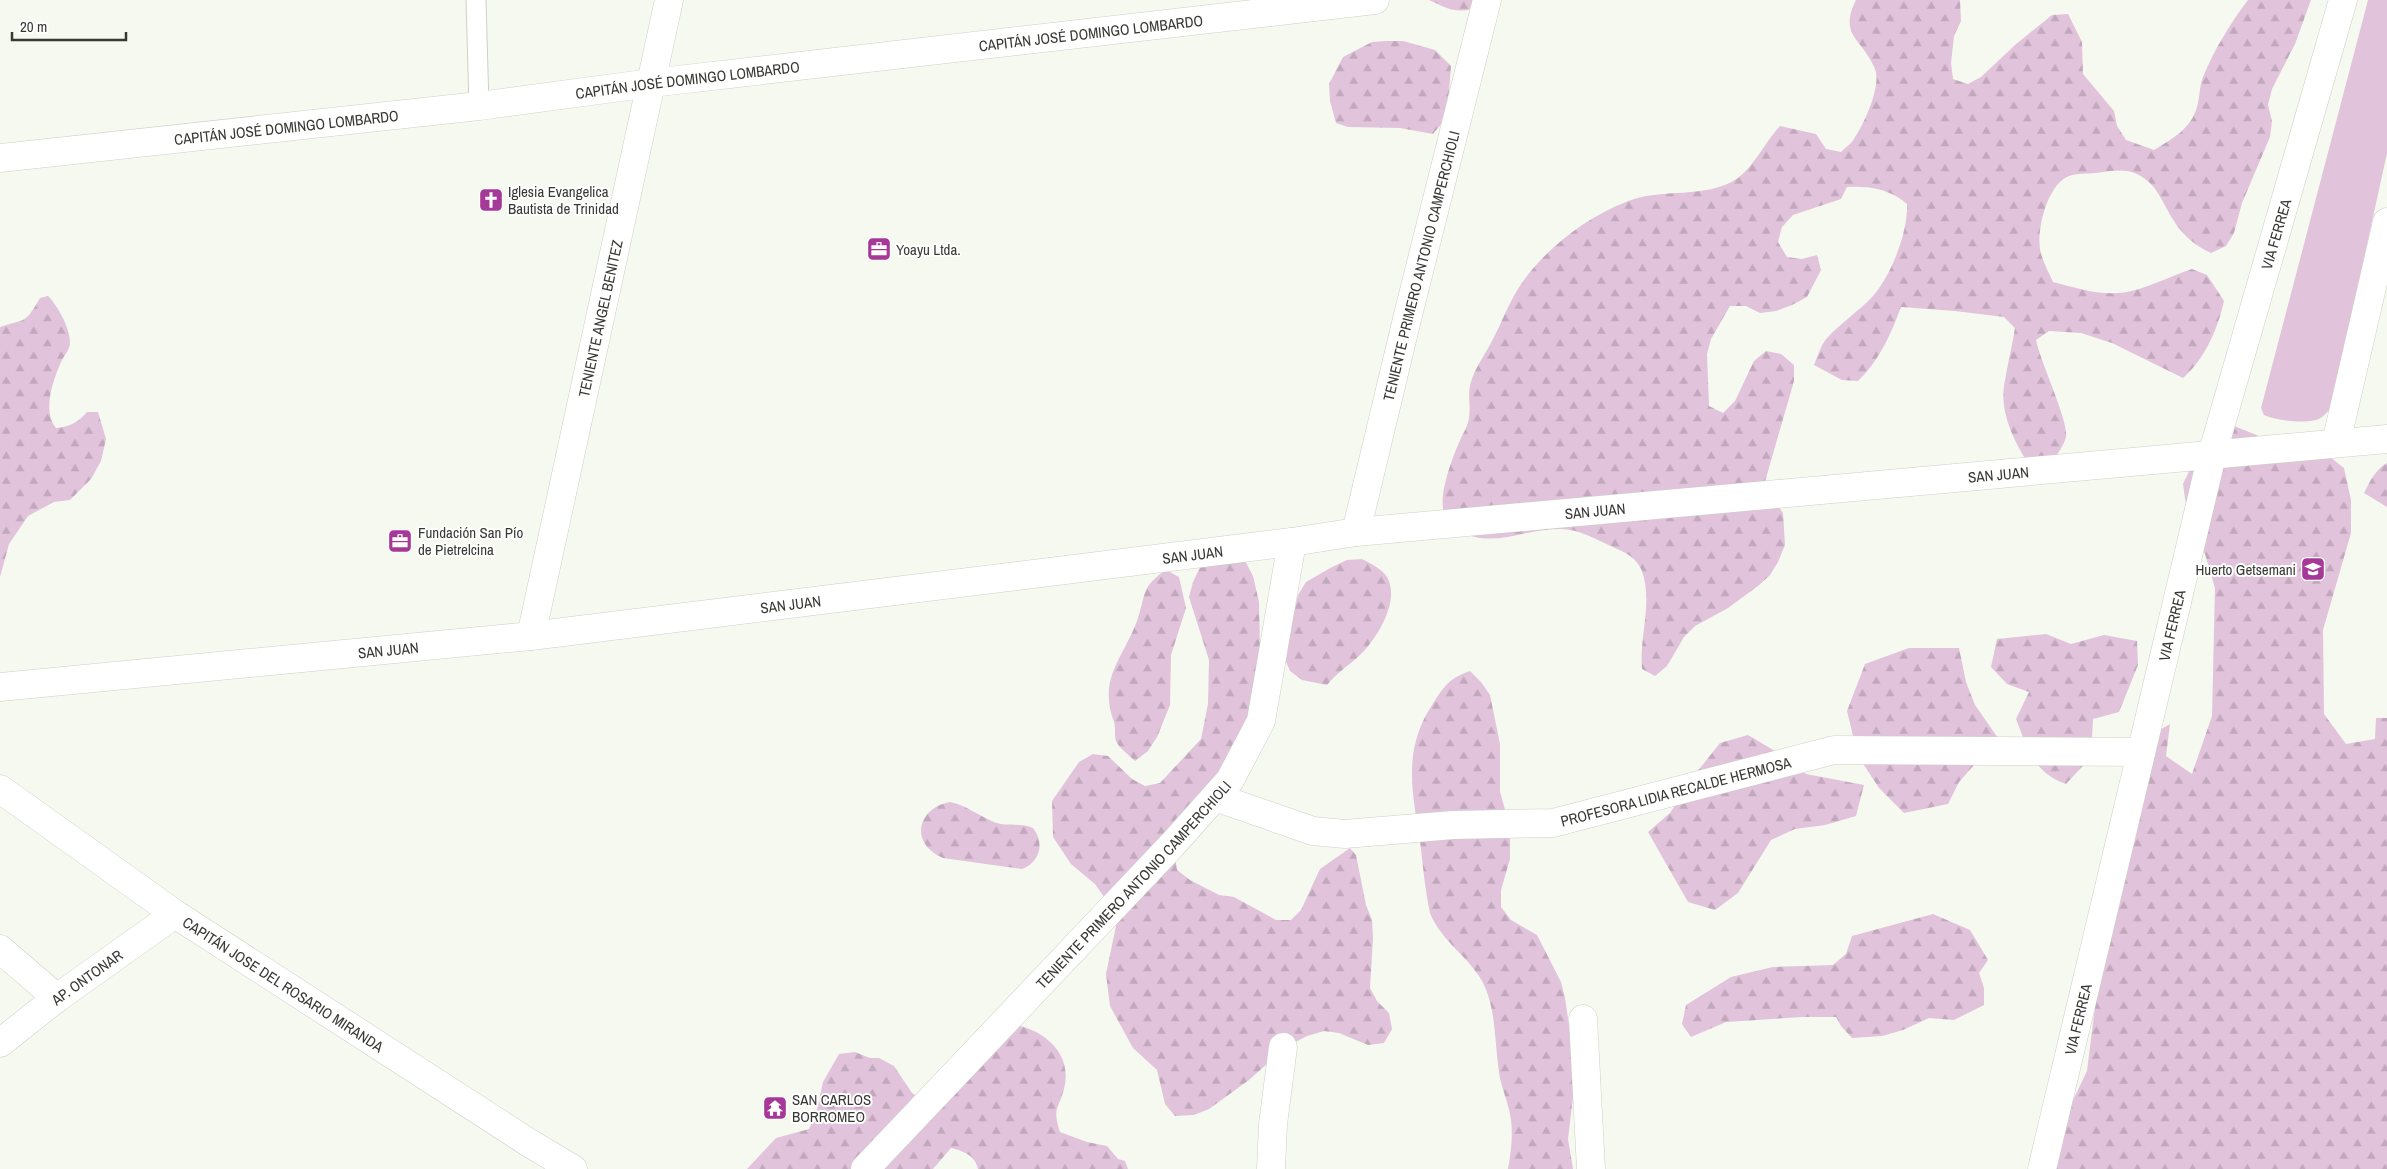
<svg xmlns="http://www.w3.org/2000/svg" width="2387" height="1169" font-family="'Archivo Narrow',sans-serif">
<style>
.grass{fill:#e1c3db}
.forest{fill:url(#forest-firs)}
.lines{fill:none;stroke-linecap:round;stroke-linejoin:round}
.lane-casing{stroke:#cdd0c6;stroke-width:21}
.street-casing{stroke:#cdd0c6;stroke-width:29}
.secondary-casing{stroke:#cdd0c6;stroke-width:29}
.lane{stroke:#fff;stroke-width:19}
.street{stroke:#fff;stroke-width:28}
.secondary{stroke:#fff;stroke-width:28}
.labels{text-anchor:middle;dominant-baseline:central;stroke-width:4;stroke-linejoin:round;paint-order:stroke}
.street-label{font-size:15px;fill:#383935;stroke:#fff}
.poi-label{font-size:15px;fill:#383935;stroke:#fff;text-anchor:start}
</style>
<defs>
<pattern id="forest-firs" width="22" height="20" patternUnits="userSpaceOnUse" patternTransform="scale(1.25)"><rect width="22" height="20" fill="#e1c3db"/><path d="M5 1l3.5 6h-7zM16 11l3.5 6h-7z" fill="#c2a8bd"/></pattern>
</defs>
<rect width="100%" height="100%" fill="#f6f9ef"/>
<path class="grass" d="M 2368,0 L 2387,0 L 2387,153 L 2331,409 C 2327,412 2323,417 2319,419 C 2304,424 2278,421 2264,415 L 2261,408 Z"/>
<path class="forest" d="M 1429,0 L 1486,0 L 1484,4 C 1460,15 1452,11 1429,0 Z
M 1856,0 L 1960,0 L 1961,21 L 1954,36 L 1951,63 L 1953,79 L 1968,84 L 1981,77 L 2015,45 L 2052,15 L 2068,14 L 2082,42 L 2083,74 L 2114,111 L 2117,126 L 2126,140 L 2154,150 C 2172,139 2191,129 2197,107 C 2200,97 2199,88 2203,77 C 2214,50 2230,24 2248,0 L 2311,0 L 2295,44 L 2272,89 L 2268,105 L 2272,121 L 2270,137 L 2242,203 L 2234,233 L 2226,246 L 2211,253 C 2196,246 2183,236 2174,221 C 2162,203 2158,184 2137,174 C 2124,168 2110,171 2096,173 C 2088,174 2077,173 2069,176 C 2047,184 2035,233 2041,254 C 2044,264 2049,273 2053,282 C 2073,287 2097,295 2118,293 C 2141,292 2170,276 2192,269 L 2207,275 L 2224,301 C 2218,328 2205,359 2183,378 L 2112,343 L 2081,333 L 2049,331 L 2036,340 C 2040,361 2069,422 2066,437 C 2064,445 2057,454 2053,462 L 2028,463 C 2014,442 2000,412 2004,386 C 2007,367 2012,347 2015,328 L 2004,317 L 1955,311 L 1901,307 C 1891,334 1879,361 1858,381 L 1842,380 L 1814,365 C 1818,356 1821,344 1828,337 C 1842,322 1859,311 1873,296 C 1892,274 1908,232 1907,204 C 1889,189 1871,186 1847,187 L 1841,199 L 1793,215 L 1782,227 L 1778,242 L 1787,257 L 1802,259 L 1817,255 L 1821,270 L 1807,297 L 1792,305 L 1776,311 L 1760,313 L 1746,306 L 1730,306 L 1711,339 L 1707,354 L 1709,406 L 1723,413 L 1735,401 L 1754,361 L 1766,351 L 1781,354 L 1794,365 L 1794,381 L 1764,485 L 1783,513 L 1785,545 L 1778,562 L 1770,575 L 1758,586 L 1728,608 L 1695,626 L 1684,637 L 1667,666 L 1655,676 L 1642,669 C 1639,637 1653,603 1642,571 C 1636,557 1626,553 1613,547 C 1595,539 1578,528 1558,529 C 1520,529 1486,553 1451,525 C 1431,509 1452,459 1461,438 C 1464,432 1468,425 1469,418 C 1471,406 1467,394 1471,382 C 1475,368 1486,353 1493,339 C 1503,320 1511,297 1524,280 C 1548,247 1587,217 1626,202 C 1661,187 1706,200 1738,178 C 1755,165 1765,142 1780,126 L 1816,134 L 1826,149 L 1841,152 C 1844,149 1849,145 1852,142 C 1863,127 1882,86 1875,69 C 1863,39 1838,36 1856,0 Z
M 1387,41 L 1403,41 L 1435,50 L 1451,66 L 1447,117 L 1433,134 L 1400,128 L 1348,127 L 1336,123 L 1330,101 L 1329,84 L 1343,57 L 1372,42 Z
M 48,296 C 58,306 74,334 69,348 C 67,353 63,357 61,362 C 53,380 42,411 56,428 C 69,427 79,422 87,412 L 98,412 L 106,439 L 101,461 L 91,479 L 70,500 L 54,502 L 28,516 L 9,544 L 0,577 L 0,327 C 27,318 24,325 40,298 Z
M 2227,423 L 2288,448 L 2321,450 L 2344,468 L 2351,500 L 2351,533 L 2323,630 L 2324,714 L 2346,744 L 2375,739 L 2376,718 L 2387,718 L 2387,1169 L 2040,1169 L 2087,1071 L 2095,1007 L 2095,902 L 2141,741 L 2170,724 L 2166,756 L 2192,774 L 2212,716 L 2215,588 L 2205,554 L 2189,525 L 2183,484 L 2202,445 Z
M 2387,463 L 2387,507 L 2364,493 C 2370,481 2375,470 2387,463 Z
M 1208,551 L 1244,559 L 1253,576 L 1259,602 L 1260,650 L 1248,722 L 1175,855 L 1177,870 L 1190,880 L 1219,895 L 1234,897 L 1276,920 L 1291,920 L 1301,910 L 1320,869 L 1350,848 L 1356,855 L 1366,905 L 1372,920 L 1373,938 L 1370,988 L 1377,1001 L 1389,1013 L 1392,1029 L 1384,1043 L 1368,1045 L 1339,1033 L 1324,1031 L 1307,1036 L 1286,1047 L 1249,1080 L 1209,1109 L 1194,1115 L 1175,1116 L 1165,1104 L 1157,1070 L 1133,1048 L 1110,1006 L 1106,974 L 1116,926 L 1114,911 L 1095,884 L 1071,864 L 1053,837 L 1052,801 L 1079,762 L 1093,754 L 1108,756 L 1132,779 L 1145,786 L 1160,783 L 1201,739 L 1208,704 L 1209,660 L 1189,597 L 1193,582 Z
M 1362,559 C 1371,564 1381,568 1387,577 C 1400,600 1379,634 1364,651 C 1353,663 1338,671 1327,685 L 1302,680 L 1290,671 L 1284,657 L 1298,595 L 1306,582 L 1332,567 L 1347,560 Z
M 1166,570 L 1179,577 L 1186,608 L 1171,655 L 1170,705 L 1157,737 L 1148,751 L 1135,761 C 1130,756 1119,748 1116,741 C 1114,736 1116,728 1114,722 C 1098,679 1122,660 1137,621 C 1146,596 1140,587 1166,570 Z
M 2046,634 L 2071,644 L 2104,635 L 2137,641 L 2138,665 L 2119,712 L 2093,719 L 2091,757 L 2066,784 C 2033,772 2028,749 2016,719 L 2029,692 L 2007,684 L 1991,667 L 1997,639 Z
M 1909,648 L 1959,648 L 1966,682 L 1975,705 L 1998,738 L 1959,782 L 1948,804 L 1904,813 L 1879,788 L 1858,756 L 1847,711 L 1865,664 Z
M 1470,671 L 1481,682 L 1490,695 L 1500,744 L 1500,792 L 1509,824 L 1510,840 L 1510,859 L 1501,890 L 1501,907 L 1511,920 L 1537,935 L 1561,982 L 1565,998 L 1576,1072 L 1568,1139 L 1573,1169 L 1508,1169 C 1511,1153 1513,1136 1511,1120 C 1509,1103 1501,1088 1499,1072 C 1494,1040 1497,1004 1479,976 C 1463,952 1441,940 1430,913 C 1425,889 1423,866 1420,841 C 1412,790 1402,749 1434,702 C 1445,685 1450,678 1470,671 Z
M 1748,735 L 1785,757 L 1806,774 L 1864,785 L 1856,816 L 1825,825 L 1795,829 L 1771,840 L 1738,893 L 1715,910 L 1688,902 L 1648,832 L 1670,813 L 1697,772 L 1720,743 Z
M 950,802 C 966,805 979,816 994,822 C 1006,827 1020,822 1033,828 C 1045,843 1040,862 1022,869 L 943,858 C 909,844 917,808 950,802 Z
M 1933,914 L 1970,930 L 1988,960 L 1979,973 L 1984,988 L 1984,1005 L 1954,1020 L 1929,1018 L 1903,1030 L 1882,1036 L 1852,1038 L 1841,1026 L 1836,1017 L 1803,1017 L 1726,1022 L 1691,1037 L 1682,1024 L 1686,1005 L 1731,977 L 1773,967 L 1833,965 L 1846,954 L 1852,936 Z
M 1020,1026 C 1047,1033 1070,1054 1065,1084 C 1061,1108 1051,1105 1060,1132 L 1087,1142 L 1107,1146 L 1118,1159 L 1125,1161 L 1128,1169 L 978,1169 C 975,1155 963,1151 951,1148 L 933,1169 L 747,1169 L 776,1138 L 809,1129 L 816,1114 L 823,1082 L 839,1054 L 855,1052 L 870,1058 L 879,1058 L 894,1066 L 912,1093 L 924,1101 L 986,1033 Z"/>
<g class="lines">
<defs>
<path id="lane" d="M 476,0 L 479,106"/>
<g id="street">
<path d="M 2336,443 L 2387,222"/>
<path id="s1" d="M 1356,532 L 1407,319 L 1487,0"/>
<path id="s2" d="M 531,636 L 669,0"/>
<path id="s3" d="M 0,687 L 531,636 L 1292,542 L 1356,532 L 2387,439"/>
<path id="s4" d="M 0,789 L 175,914 L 531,1144 L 573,1169"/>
<path id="s5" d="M 1215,797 L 1313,831 L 1345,834 L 1453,825 L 1553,823 L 1834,750 L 2141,752"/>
<path d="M 0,949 L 57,998"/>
<path d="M 1583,1019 L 1591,1169"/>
<path id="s6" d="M 0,1043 L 57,998 L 175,914"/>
<path id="s7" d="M 865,1169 L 1173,844 L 1230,780 L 1261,721 L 1292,542"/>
<path d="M 1271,1169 L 1273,1124 L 1283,1047"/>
<path id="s8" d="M 2042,1169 L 2212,455 L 2343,0"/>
</g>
<g id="secondary">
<path id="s9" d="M 0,158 L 479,106 L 651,83 L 1375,0"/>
</g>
</defs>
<use href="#lane" class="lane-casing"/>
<use href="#street" class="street-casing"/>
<use href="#secondary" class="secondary-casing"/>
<use href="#lane" class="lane"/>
<use href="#street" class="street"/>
<use href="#secondary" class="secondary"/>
</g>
<defs>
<symbol id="church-square" viewBox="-11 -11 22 22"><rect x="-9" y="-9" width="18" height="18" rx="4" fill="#a63998" stroke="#fff"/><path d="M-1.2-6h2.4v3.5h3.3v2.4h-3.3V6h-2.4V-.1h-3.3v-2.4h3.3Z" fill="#fff"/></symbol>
<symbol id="office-square" viewBox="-11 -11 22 22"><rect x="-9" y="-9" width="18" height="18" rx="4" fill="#a63998" stroke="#fff"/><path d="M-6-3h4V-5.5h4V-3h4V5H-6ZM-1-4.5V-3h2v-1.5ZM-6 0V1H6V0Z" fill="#fff"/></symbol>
<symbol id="school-square" viewBox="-11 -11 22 22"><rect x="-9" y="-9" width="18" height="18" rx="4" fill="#a63998" stroke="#fff"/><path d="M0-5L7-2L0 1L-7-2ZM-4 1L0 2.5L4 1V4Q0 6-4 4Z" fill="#fff"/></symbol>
<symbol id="temple-square" viewBox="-11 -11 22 22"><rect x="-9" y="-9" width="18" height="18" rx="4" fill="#a63998" stroke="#fff"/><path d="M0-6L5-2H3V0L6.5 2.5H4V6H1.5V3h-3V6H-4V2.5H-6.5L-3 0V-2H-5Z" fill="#fff"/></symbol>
</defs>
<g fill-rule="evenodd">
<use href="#church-square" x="477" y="186" width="28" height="28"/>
<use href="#office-square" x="865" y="235" width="28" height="28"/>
<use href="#office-square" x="386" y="527" width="28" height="28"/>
<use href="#school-square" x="2299" y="555" width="28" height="28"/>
<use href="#temple-square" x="761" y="1094" width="28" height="28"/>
</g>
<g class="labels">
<g class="street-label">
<text stroke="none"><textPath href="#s9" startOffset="1098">CAPITÁN JOSÉ DOMINGO LOMBARDO</textPath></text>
<text stroke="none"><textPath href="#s9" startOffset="692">CAPITÁN JOSÉ DOMINGO LOMBARDO</textPath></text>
<text stroke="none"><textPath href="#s9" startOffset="288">CAPITÁN JOSÉ DOMINGO LOMBARDO</textPath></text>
<text stroke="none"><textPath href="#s8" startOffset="964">VIA FERREA</textPath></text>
<text stroke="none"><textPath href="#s1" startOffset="274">TENIENTE PRIMERO ANTONIO CAMPERCHIOLI</textPath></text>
<text stroke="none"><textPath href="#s2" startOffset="325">TENIENTE ANGEL BENITEZ</textPath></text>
<text stroke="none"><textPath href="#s3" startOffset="2010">SAN JUAN</textPath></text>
<text stroke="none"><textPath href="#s3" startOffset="1605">SAN JUAN</textPath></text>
<text stroke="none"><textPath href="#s3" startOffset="1200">SAN JUAN</textPath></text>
<text stroke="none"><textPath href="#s3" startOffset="795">SAN JUAN</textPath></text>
<text stroke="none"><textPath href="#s8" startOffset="559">VIA FERREA</textPath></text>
<text stroke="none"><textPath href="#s3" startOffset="390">SAN JUAN</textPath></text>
<text stroke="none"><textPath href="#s5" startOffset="471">PROFESORA LIDIA RECALDE HERMOSA</textPath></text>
<text stroke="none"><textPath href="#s7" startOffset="391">TENIENTE PRIMERO ANTONIO CAMPERCHIOLI</textPath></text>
<text stroke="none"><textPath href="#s6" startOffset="109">AP. ONTONAR</textPath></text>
<text stroke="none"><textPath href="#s4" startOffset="344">CAPITÁN JOSE DEL ROSARIO MIRANDA</textPath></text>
<text stroke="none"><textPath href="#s8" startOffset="154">VIA FERREA</textPath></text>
</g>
<g class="poi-label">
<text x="508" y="191">Iglesia Evangelica<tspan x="508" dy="17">Bautista de Trinidad</tspan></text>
<text x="896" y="249">Yoayu Ltda.</text>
<text x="418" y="532">Fundación San Pío<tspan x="418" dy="17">de Pietrelcina</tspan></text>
<text x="2296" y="569" text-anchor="end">Huerto Getsemani</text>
<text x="792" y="1099">SAN CARLOS<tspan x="792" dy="17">BORROMEO</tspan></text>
</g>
</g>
<path d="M12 32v8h114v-8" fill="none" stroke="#383935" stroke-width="2.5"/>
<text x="20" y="32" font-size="15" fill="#383935" stroke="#ffffff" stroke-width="4" paint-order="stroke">20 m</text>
</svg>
